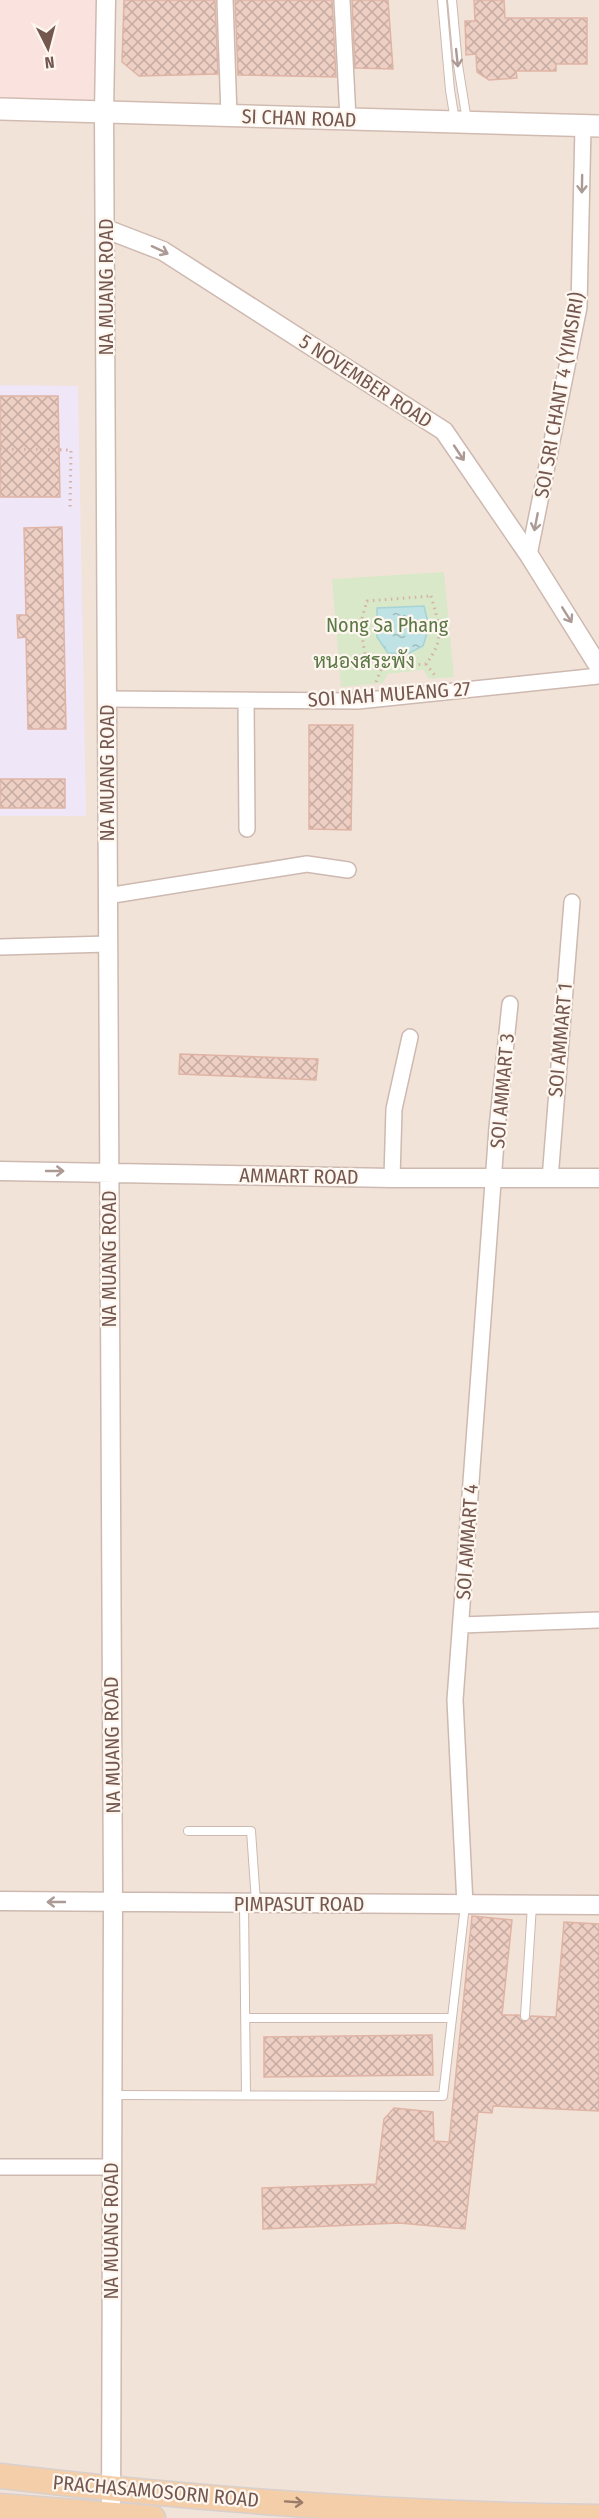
<svg xmlns="http://www.w3.org/2000/svg" width="599" height="2518" font-family="'Fira Sans Condensed',Sarabun,sans-serif">
<style>
.residential{fill:#f2e3d9}
.commercial{fill:#fae3df}
.education{fill:#efe6f8}
.park{fill:#d9e8c9}
.water{fill:url(#water-ripples);stroke:#a6d3d5;stroke-width:1.5}
.building{fill:url(#building-cross-hatch);stroke:#e0b4a5;stroke-width:1.5}
.lines{fill:none;stroke-linecap:round;stroke-linejoin:round}
.service-casing{stroke:#cdb9b0;stroke-width:10}
.minor-casing{stroke:#cdb9b0;stroke-width:18}
.tertiary-casing{stroke:#cdb9b0;stroke-width:21}
.secondary-casing{stroke:#d1bbb1;stroke-width:24}
.primary-casing{stroke:#d8d0ce;stroke-width:27}
.path{stroke:#d4b2a6;stroke-width:3;stroke-dasharray:1.5 4.5;stroke-linecap:butt}
.service{stroke:#fff;stroke-width:8}
.minor{stroke:#fff;stroke-width:15}
.tertiary{stroke:#fff;stroke-width:18}
.secondary{stroke:#fff;stroke-width:21}
.primary{stroke:#f4cea8;stroke-width:24}
.oneway{stroke:#ac9a95}
.oneway2{stroke:#9a7b6a}
.labels{text-anchor:middle;dominant-baseline:central;stroke-width:4.5;stroke-linejoin:round;paint-order:stroke}
.street-label{font-size:20px;fill:#74574f;stroke:#fef7f0}
.park-label{font-size:20px;fill:#5c7847;stroke:#fef7f0}
</style>
<defs>
<pattern id="water-ripples" width="26" height="14" patternUnits="userSpaceOnUse" patternTransform="scale(1.5)"><rect width="26" height="14" fill="#bfe3e4"/><path d="M2 4q2-2 4 0t4 0M15 11q2-2 4 0t4 0" fill="none" stroke="#a0bbbb"/></pattern>
<pattern id="building-cross-hatch" width="8" height="8" patternUnits="userSpaceOnUse" patternTransform="scale(1.5)"><rect width="8" height="8" fill="#eecfc3"/><path d="M0 0l8 8M0 8l8-8" fill="none" stroke="#c5aba1"/></pattern>
</defs>
<rect width="100%" height="100%" fill="#fbf2ea"/>
<path class="residential" d="M 0,0 L 599,0 L 599,2518 L 0,2518 Z"/>
<path class="commercial" d="M 0,0 L 106,0 L 104,112 L 0,109 Z"/>
<path class="education" d="M 0,385 L 78,386 L 86,816 L 0,816 Z"/>
<path class="park" d="M 444,572 L 454,677 L 429,679 L 423,670 L 388,674 L 383,683 L 341,687 L 332,579 Z"/>
<path class="water" d="M 424,606 L 429,627 L 423,646 L 407,654 L 388,653 L 377,637 L 377,608 Z"/>
<path class="building" d="M 124,0 L 215,0 L 218,74 L 139,76 L 122,62 Z
M 235,0 L 332,0 L 336,77 L 238,75 Z
M 352,0 L 388,0 L 393,69 L 355,68 Z
M 474,0 L 504,0 L 505,18 L 587,18 L 587,64 L 556,64 L 556,71 L 516,71 L 517,78 L 489,80 L 477,72 L 476,54 L 466,55 L 465,21 L 475,21 Z
M 0,396 L 58,396 L 60,497 L 0,497 Z
M 62,527 L 66,729 L 28,729 L 26,637 L 18,638 L 17,615 L 26,615 L 24,528 Z
M 309,725 L 353,725 L 351,830 L 309,829 Z
M 0,779 L 65,779 L 65,808 L 0,808 Z
M 180,1054 L 318,1059 L 316,1080 L 179,1074 Z
M 472,1916 L 512,1920 L 502,2015 L 519,2015 L 525,2022 L 531,2016 L 556,2017 L 564,1922 L 599,1924 L 599,2111 L 493,2106 L 492,2113 L 478,2112 L 465,2229 L 399,2223 L 263,2229 L 262,2188 L 376,2184 L 384,2119 L 394,2108 L 433,2112 L 434,2141 L 449,2142 Z
M 432,2035 L 433,2075 L 264,2077 L 264,2037 Z"/>
<g class="lines">
<defs>
<path id="service" d="M 442,0 L 450,90 L 455,121
M 452,0 L 458,65 L 467,121
M 188,1831 L 251,1831 L 256,1902
M 244,1904 L 246,2095
M 525,2016 L 532,1905
M 247,2018 L 452,2018
M 114,2095 L 443,2096 L 465,1905"/>
<path id="minor" d="M 225,0 L 229,116
M 342,0 L 348,119
M 529,555 L 579,307 L 583,126
M 107,699 L 358,701 L 599,676
M 246,700 L 247,829
M 107,896 L 307,864 L 348,870
M 0,947 L 108,944
M 392,1178 L 394,1109 L 410,1037
M 550,1179 L 572,902
M 461,1625 L 599,1620
M 465,1905 L 455,1700 L 497,1128 L 510,1004
M 0,2167 L 112,2167"/>
<path id="tertiary" d="M 106,0 L 104,112 L 113,1902 L 111,2518
M 106,229 L 163,251 L 444,431 L 529,555 L 599,667
M 0,1171 L 392,1178 L 599,1178
M 0,1901 L 599,1905"/>
<path id="secondary" d="M 0,109 L 599,126"/>
<path id="primary" d="M 0,2476 C 198,2500 399,2514 599,2517
M 0,2506 L 153,2518"/>
</defs>
<use href="#service" class="service-casing"/>
<use href="#minor" class="minor-casing"/>
<use href="#tertiary" class="tertiary-casing"/>
<use href="#secondary" class="secondary-casing"/>
<use href="#primary" class="primary-casing"/>
<path class="path" d="M 0,449 L 71,450 L 70,511
M 431,596 C 439,625 446,638 426,664 L 382,667 L 365,654 L 360,625 L 367,601 Z
M 426,664 L 436,677
M 376,682 L 382,667"/>
<use href="#service" class="service"/>
<use href="#minor" class="minor"/>
<use href="#tertiary" class="tertiary"/>
<use href="#secondary" class="secondary"/>
<use href="#primary" class="primary"/>
</g>
<defs><path id="oneway-shaft" d="M-6 0H5M1.5-3L5.5 0L1.5 3" fill="none" stroke-width="1.6" stroke-linecap="round" stroke-linejoin="round" transform="scale(1.5)"/></defs>
<g class="oneway">
<use href="#oneway-shaft" transform="translate(457 58) rotate(84)"/>
<use href="#oneway-shaft" transform="translate(582 184) rotate(91)"/>
<use href="#oneway-shaft" transform="translate(160 250) rotate(25)"/>
<use href="#oneway-shaft" transform="translate(459 453) rotate(56)"/>
<use href="#oneway-shaft" transform="translate(536 522) rotate(101)"/>
<use href="#oneway-shaft" transform="translate(567 615) rotate(58)"/>
<use href="#oneway-shaft" transform="translate(55 1171)"/>
<use href="#oneway-shaft" transform="translate(56 1902) rotate(-180)"/>
</g>
<use class="oneway2" href="#oneway-shaft" transform="translate(294 2502) rotate(4)"/>
<g class="labels">
<g class="street-label">
<text transform="translate(299 118) rotate(2)">SI CHAN ROAD</text>
<text transform="translate(106 287) rotate(-90)">NA MUANG ROAD</text>
<text transform="translate(366 381) rotate(33)">5 NOVEMBER ROAD</text>
<text transform="translate(559 395) rotate(-80)">SOI SRI CHANT 4 (YIMSIRI)</text>
<text transform="translate(389 694) rotate(-4)">SOI NAH MUEANG 27</text>
<text transform="translate(107 773) rotate(-90)">NA MUANG ROAD</text>
<text transform="translate(560 1040) rotate(-85)">SOI AMMART 1</text>
<text transform="translate(502 1091) rotate(-85)">SOI AMMART 3</text>
<text transform="translate(299 1176) rotate(1)">AMMART ROAD</text>
<text transform="translate(109 1259) rotate(-90)">NA MUANG ROAD</text>
<text transform="translate(467 1542) rotate(-86)">SOI AMMART 4</text>
<text transform="translate(112 1745) rotate(-91)">NA MUANG ROAD</text>
<text x="299" y="1904">PIMPASUT ROAD</text>
<text transform="translate(111 2231) rotate(-90)">NA MUANG ROAD</text>
<text transform="translate(156 2491) rotate(5)">PRACHASAMOSORN ROAD</text>
</g>
<g class="park-label">
<text x="387" y="625">Nong Sa Phang</text>
<text x="364" y="661">หนองสระพัง</text>
</g>
</g>
<g transform="translate(48 48) rotate(174)" stroke="#fef7f0" stroke-width="4.5" paint-order="stroke">
<path d="M0-4.5L10 22L0 15L-10 22Z" fill="#74574f"/>
<text y="-9" font-size="16" font-weight="bold" text-anchor="middle" fill="#74574f">N</text>
</g>
</svg>
